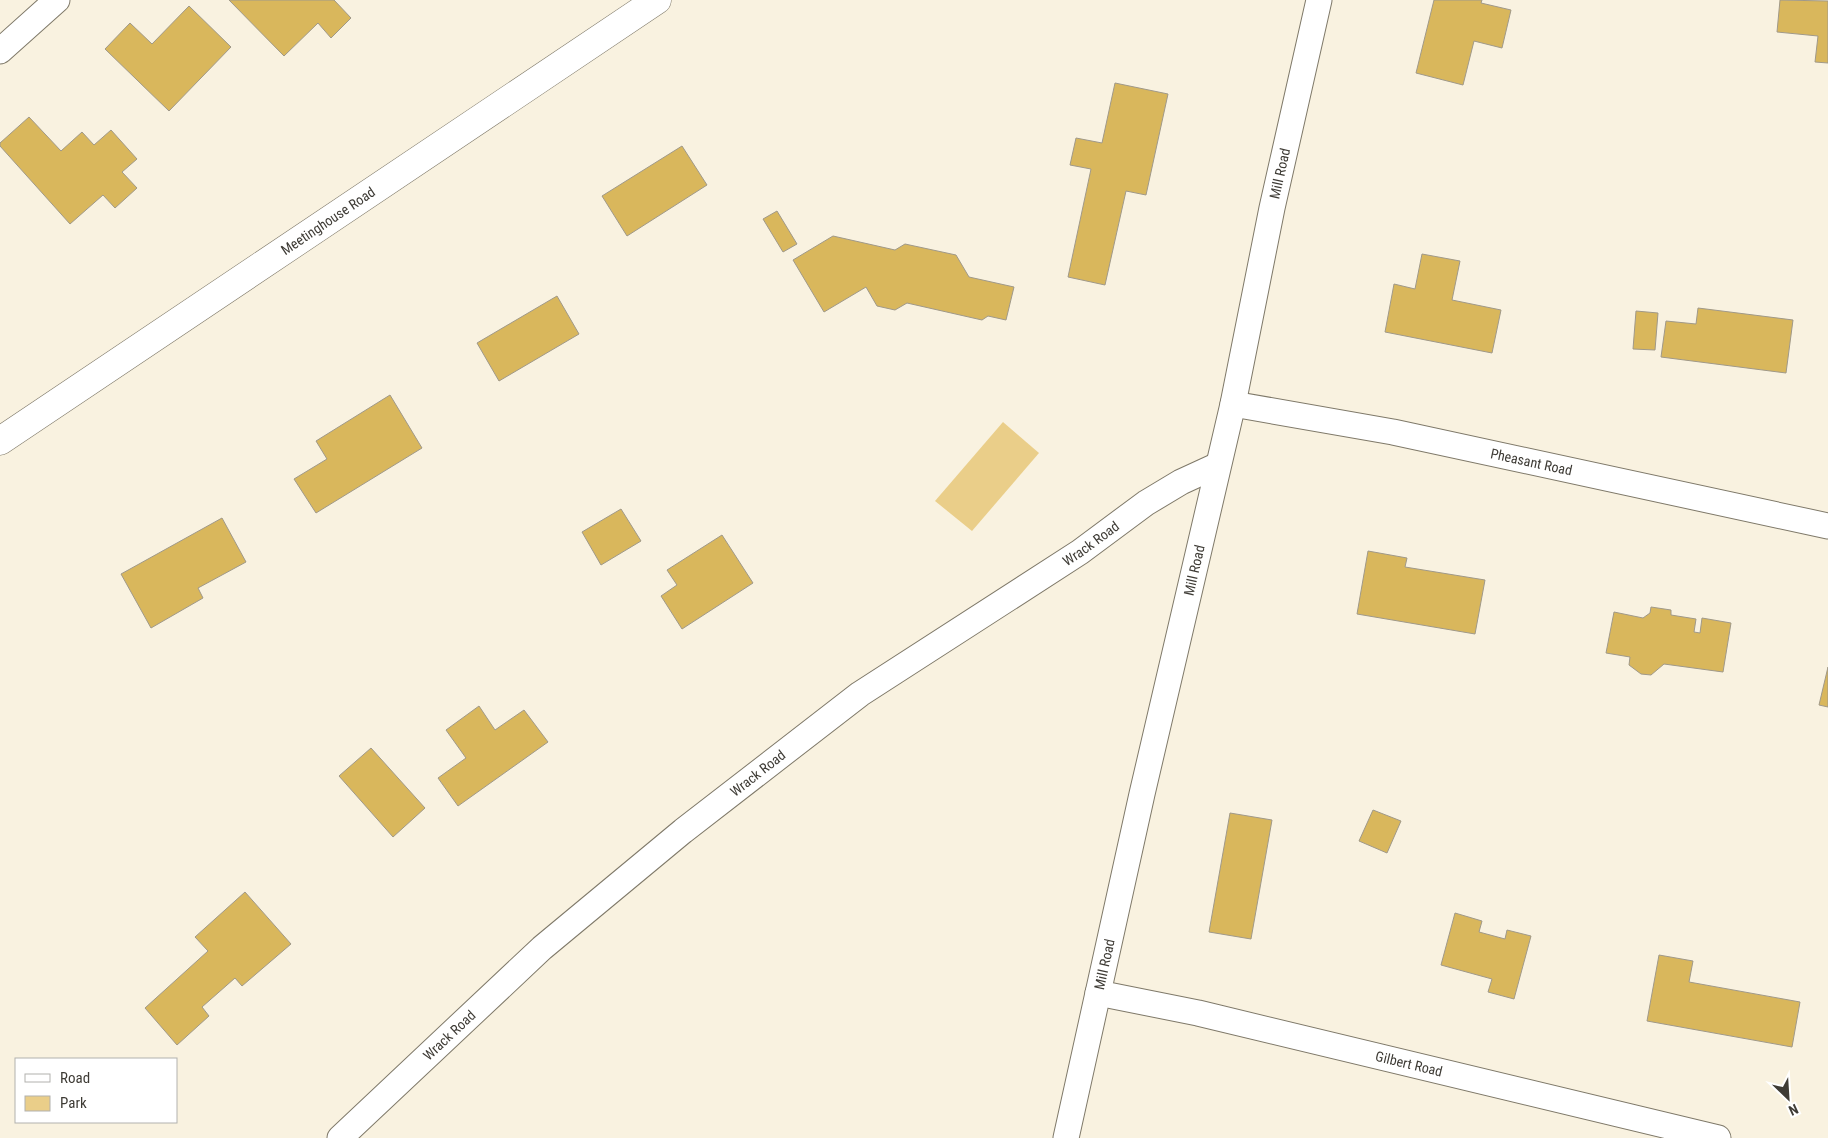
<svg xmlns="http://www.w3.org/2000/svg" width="1828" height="1138" font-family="'Roboto Condensed',sans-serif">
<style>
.green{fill:#eace89}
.building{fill:#d9b75c;stroke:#a09989}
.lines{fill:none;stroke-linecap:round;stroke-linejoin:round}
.minor-casing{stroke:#7f7969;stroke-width:27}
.tertiary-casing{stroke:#7f7969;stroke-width:29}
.minor{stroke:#fff;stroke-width:25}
.tertiary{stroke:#fff;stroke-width:28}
.labels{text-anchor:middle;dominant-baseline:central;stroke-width:4;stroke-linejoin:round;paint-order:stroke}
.street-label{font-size:14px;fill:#3e3b35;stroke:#fff}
</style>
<rect width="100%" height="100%" fill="#f9f2e0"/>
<path class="green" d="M 1003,422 L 1039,453 L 972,531 L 935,501 Z"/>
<path class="building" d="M 229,0 L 334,0 L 351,18 L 331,38 L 318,23 L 284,56 Z
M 1434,0 L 1482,0 L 1481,3 L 1511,10 L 1502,48 L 1474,41 L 1463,85 L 1416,73 Z
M 1780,0 L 1828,1 L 1828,63 L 1815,62 L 1818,36 L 1777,32 Z
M 189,6 L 231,47 L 169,111 L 105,49 L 130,23 L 152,44 Z
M 1115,83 L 1168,94 L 1146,195 L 1126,191 L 1105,285 L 1068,277 L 1091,169 L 1070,165 L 1076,138 L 1102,143 Z
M 29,117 L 61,151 L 82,132 L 94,145 L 111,130 L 137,159 L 122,172 L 137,188 L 115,208 L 103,195 L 70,224 L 0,146 L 0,143 Z
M 682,146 L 707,185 L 627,236 L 602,196 Z
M 777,211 L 797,244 L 783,252 L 763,219 Z
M 833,236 L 895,250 L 905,244 L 956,255 L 969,277 L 1014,287 L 1006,320 L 988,316 L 982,320 L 907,303 L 895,310 L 877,306 L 866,287 L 824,312 L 793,260 Z
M 1422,254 L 1460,261 L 1452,300 L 1501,310 L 1492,353 L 1385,332 L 1394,284 L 1415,289 Z
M 557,296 L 579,334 L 499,381 L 477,343 Z
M 1698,308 L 1793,320 L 1786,373 L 1661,357 L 1666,321 L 1696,324 Z
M 1636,311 L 1658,313 L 1655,350 L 1633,349 Z
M 390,395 L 422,448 L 316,513 L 294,479 L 327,459 L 316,441 Z
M 621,509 L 641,541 L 601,565 L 582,532 Z
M 222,518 L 246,562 L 198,588 L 203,598 L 151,628 L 121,574 Z
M 722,535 L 753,583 L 682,629 L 661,596 L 677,585 L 667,570 Z
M 1368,551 L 1407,558 L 1405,567 L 1485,580 L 1475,634 L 1357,614 Z
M 1651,607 L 1671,610 L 1671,615 L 1696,619 L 1694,632 L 1700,633 L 1702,618 L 1731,623 L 1723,672 L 1664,664 L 1651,675 L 1641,674 L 1629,665 L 1630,657 L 1606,653 L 1614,612 L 1643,618 L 1650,613 Z
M 1828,667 L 1828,707 L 1819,705 Z
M 479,706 L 495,730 L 524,710 L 548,742 L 458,806 L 438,778 L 466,758 L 446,730 Z
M 371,748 L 425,808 L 393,837 L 339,776 Z
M 1373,810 L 1401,821 L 1387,853 L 1359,841 Z
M 1230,813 L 1272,820 L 1251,939 L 1209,932 Z
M 245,892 L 291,944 L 242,986 L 235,978 L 202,1007 L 209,1016 L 177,1045 L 145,1008 L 208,951 L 195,937 Z
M 1455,913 L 1482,921 L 1479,932 L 1505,939 L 1507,930 L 1531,936 L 1514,999 L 1488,992 L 1492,979 L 1441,965 Z
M 1659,955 L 1693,961 L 1689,982 L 1800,1002 L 1792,1047 L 1647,1021 Z"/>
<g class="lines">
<defs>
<g id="minor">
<path d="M 0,51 L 57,0"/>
<path id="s1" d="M 1233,404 L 1393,432 L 1828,526"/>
<path id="s2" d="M 1098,993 L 1198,1013 L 1718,1138"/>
<path id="s3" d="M 340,1138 L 542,948 L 683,831 L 860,694 L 1080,552 L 1146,503 L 1181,482 L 1218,465"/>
<path id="s4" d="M 1066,1138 L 1142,794 L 1233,404 L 1272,208 L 1319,0"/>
</g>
<g id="tertiary">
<path id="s5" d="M 0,441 L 657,0"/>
</g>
</defs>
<use href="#minor" class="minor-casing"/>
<use href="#tertiary" class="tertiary-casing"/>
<use href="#minor" class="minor"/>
<use href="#tertiary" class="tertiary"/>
</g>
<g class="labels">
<g class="street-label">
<text stroke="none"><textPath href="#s4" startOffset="988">Mill Road</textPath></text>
<text stroke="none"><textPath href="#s5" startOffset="395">Meetinghouse Road</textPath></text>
<text stroke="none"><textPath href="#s1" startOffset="304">Pheasant Road</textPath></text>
<text stroke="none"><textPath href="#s3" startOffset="960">Wrack Road</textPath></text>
<text stroke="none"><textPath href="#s4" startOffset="582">Mill Road</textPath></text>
<text stroke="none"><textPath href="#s3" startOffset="555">Wrack Road</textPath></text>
<text stroke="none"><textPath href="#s4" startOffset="178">Mill Road</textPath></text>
<text stroke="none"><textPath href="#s3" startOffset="150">Wrack Road</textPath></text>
<text stroke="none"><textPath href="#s2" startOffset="319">Gilbert Road</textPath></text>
</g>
</g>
<rect x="15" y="1058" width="162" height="65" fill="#ffffff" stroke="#b2b1ae"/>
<rect x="25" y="1074" width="25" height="8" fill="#ffffff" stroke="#b2b1ae"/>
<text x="60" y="1083" font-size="15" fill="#3e3b35">Road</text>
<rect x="25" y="1096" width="25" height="15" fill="#eace89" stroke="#b2b1ae"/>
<text x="60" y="1108" font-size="15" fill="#3e3b35">Park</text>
<g transform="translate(1788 1098) rotate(155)" stroke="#ffffff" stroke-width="4" paint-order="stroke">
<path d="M0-4L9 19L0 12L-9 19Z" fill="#3e3b35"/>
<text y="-8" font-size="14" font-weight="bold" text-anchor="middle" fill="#3e3b35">N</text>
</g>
</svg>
